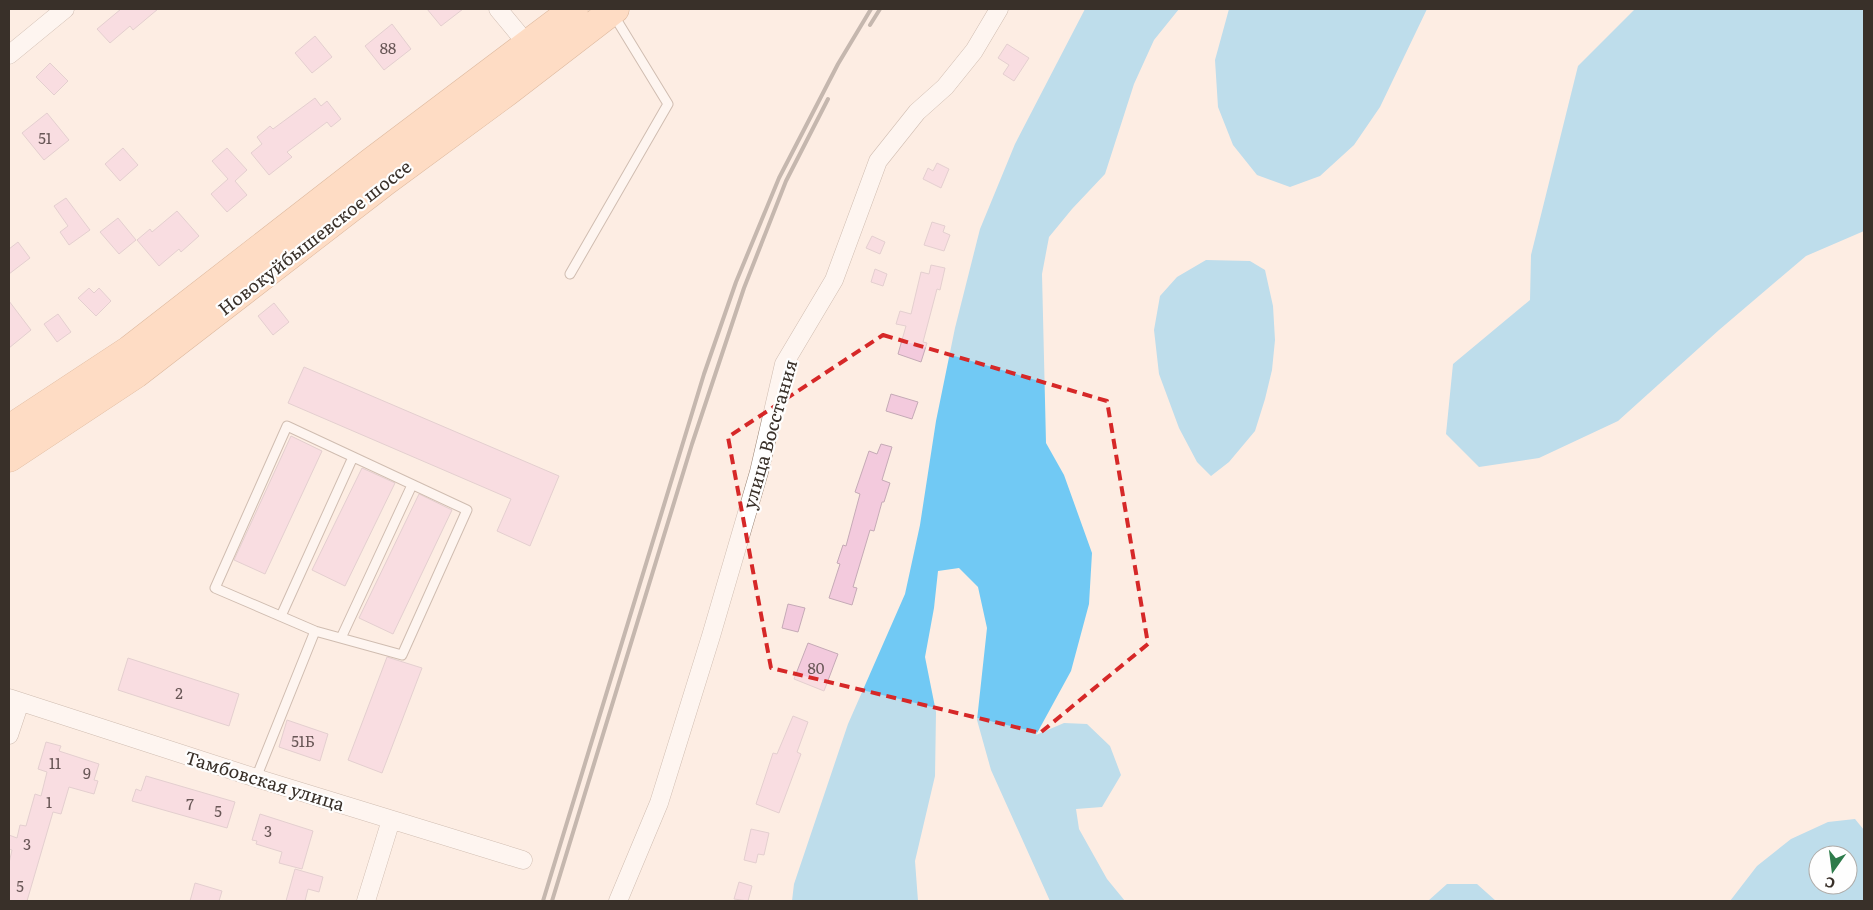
<svg xmlns="http://www.w3.org/2000/svg" width="1873" height="910" font-family="Literata,serif">
<style>
.water{fill:#71c9f4;fill-rule:evenodd}
.building{fill:#f3cadd;stroke:#c5aab6}
.lines{fill:none;stroke-linecap:round;stroke-linejoin:round}
.service-casing{stroke:#998373;stroke-width:11}
.minor-casing{stroke:#998373;stroke-width:19}
.primary-casing{stroke:#b87b4b;stroke-width:29}
.service{stroke:#fff;stroke-width:9}
.minor{stroke:#fff;stroke-width:18}
.primary{stroke:#fec89e;stroke-width:28}
.rail{stroke:#81766e;stroke-width:4}
.marked{fill:none;stroke:#d62828;stroke-width:4;stroke-dasharray:10 6;stroke-linejoin:round}
.labels{text-anchor:middle;dominant-baseline:central;stroke-width:4.5;stroke-linejoin:round;paint-order:stroke}
.number-label{font-size:15px;fill:#685656}
.street-label{font-size:18px;fill:#393029;stroke:#fefefe}
</style>
<rect width="100%" height="100%" fill="#fdede3"/>
<path class="water" d="M 1085,9 L 1179,9 L 1154,40 L 1134,84 L 1105,174 L 1072,209 L 1049,237 L 1042,274 L 1046,443 L 1064,475 L 1092,553 L 1089,604 L 1071,671 L 1036,735 L 1064,723 L 1087,724 L 1110,746 L 1121,775 L 1102,807 L 1076,809 L 1079,829 L 1107,879 L 1125,901 L 1050,901 L 991,770 L 977,720 L 987,628 L 978,587 L 959,568 L 938,571 L 934,608 L 925,657 L 936,712 L 935,776 L 915,861 L 918,901 L 792,901 L 794,884 L 848,724 L 905,594 L 920,525 L 936,421 L 955,328 L 980,229 L 1015,144 Z
M 1229,9 L 1427,9 L 1380,107 L 1354,145 L 1320,176 L 1290,187 L 1257,175 L 1233,145 L 1218,107 L 1215,60 Z
M 1635,9 L 1864,9 L 1864,231 L 1806,256 L 1719,330 L 1618,421 L 1539,458 L 1479,467 L 1446,434 L 1453,364 L 1530,300 L 1531,255 L 1578,66 Z
M 1206,260 L 1250,261 L 1265,270 L 1273,306 L 1275,340 L 1272,370 L 1265,399 L 1255,431 L 1229,462 L 1211,476 L 1197,462 L 1179,428 L 1159,374 L 1154,330 L 1160,296 L 1177,277 Z
M 1855,819 L 1864,830 L 1864,901 L 1730,901 L 1757,866 L 1791,839 L 1828,822 ZM 1818,855 L 1848,855 L 1848,885 L 1818,885 Z
M 1447,884 L 1477,884 L 1496,901 L 1428,901 Z"/>
<path class="building" d="M 121,9 L 158,9 L 133,30 L 130,26 L 110,43 L 97,29 Z
M 427,9 L 463,9 L 441,26 Z
M 392,24 L 411,49 L 384,70 L 365,46 Z
M 315,36 L 332,57 L 312,73 L 295,53 Z
M 1007,44 L 1029,58 L 1014,81 L 1003,74 L 1009,65 L 998,58 Z
M 50,63 L 68,81 L 54,95 L 36,77 Z
M 315,98 L 321,106 L 327,101 L 341,119 L 331,127 L 327,122 L 287,152 L 292,157 L 269,175 L 251,153 L 262,144 L 257,137 L 270,126 L 273,129 Z
M 47,113 L 69,140 L 44,160 L 22,133 Z
M 123,148 L 138,165 L 120,181 L 105,164 Z
M 227,148 L 247,170 L 235,181 L 247,195 L 227,212 L 211,194 L 228,179 L 212,161 Z
M 937,163 L 949,169 L 941,188 L 923,179 L 928,168 L 933,171 Z
M 66,198 L 90,230 L 69,245 L 60,232 L 68,226 L 54,206 Z
M 177,211 L 199,236 L 181,252 L 179,249 L 159,266 L 137,240 L 150,229 L 152,232 Z
M 118,218 L 136,240 L 119,254 L 100,232 Z
M 932,222 L 945,226 L 943,232 L 950,235 L 944,251 L 924,245 Z
M 872,236 L 885,242 L 880,254 L 866,248 Z
M 18,242 L 30,258 L 9,274 L 9,249 Z
M 931,265 L 945,268 L 940,290 L 937,289 L 923,342 L 927,343 L 921,362 L 898,354 L 906,326 L 896,324 L 900,311 L 911,314 L 921,272 L 929,274 Z
M 875,269 L 887,274 L 883,286 L 871,282 Z
M 89,288 L 94,293 L 99,288 L 111,301 L 96,316 L 78,298 Z
M 9,301 L 31,330 L 9,348 Z
M 274,303 L 289,322 L 273,335 L 258,316 Z
M 58,314 L 71,332 L 57,342 L 44,324 Z
M 304,367 L 559,476 L 530,546 L 497,531 L 511,499 L 288,403 Z
M 891,394 L 918,402 L 912,419 L 886,411 Z
M 291,436 L 322,451 L 265,574 L 234,560 Z
M 881,444 L 892,447 L 882,480 L 890,483 L 884,502 L 882,502 L 874,531 L 870,530 L 853,587 L 857,588 L 852,605 L 829,598 L 840,564 L 837,563 L 843,545 L 846,546 L 860,494 L 855,492 L 869,451 L 877,454 Z
M 362,468 L 395,483 L 345,586 L 312,570 Z
M 419,494 L 452,510 L 393,634 L 359,618 Z
M 788,604 L 805,608 L 798,632 L 782,628 Z
M 808,643 L 838,654 L 824,691 L 794,679 Z
M 387,657 L 422,668 L 382,773 L 348,760 Z
M 128,658 L 239,694 L 229,726 L 118,690 Z
M 793,716 L 808,722 L 797,752 L 801,754 L 779,813 L 756,804 L 773,753 L 777,754 Z
M 287,720 L 328,734 L 320,761 L 279,747 Z
M 46,742 L 61,746 L 59,751 L 99,764 L 94,780 L 98,781 L 94,794 L 69,787 L 61,814 L 53,812 L 27,901 L 9,901 L 9,863 L 12,850 L 9,849 L 9,835 L 17,838 L 20,825 L 26,826 L 35,794 L 41,796 L 47,772 L 38,769 Z
M 146,776 L 235,802 L 227,828 L 132,801 L 136,789 L 141,791 Z
M 260,814 L 313,831 L 302,869 L 279,863 L 282,852 L 256,844 L 257,841 L 252,840 Z
M 751,829 L 769,833 L 764,855 L 758,854 L 756,863 L 744,860 Z
M 295,869 L 323,877 L 319,892 L 308,889 L 305,901 L 286,901 Z
M 739,882 L 752,886 L 748,901 L 734,899 Z
M 195,883 L 222,891 L 219,901 L 190,901 Z"/>
<g class="lines">
<defs>
<path id="service" d="M 570,274 L 668,104 L 613,14
M 281,616 L 353,457
M 341,638 L 412,485
M 256,778 L 315,631 L 402,655 L 467,510 L 287,426 L 215,588 L 315,631"/>
<path id="minor" d="M 498,9 L 527,44
M 9,55 L 65,9
M 9,698 L 256,778 L 523,860
M 9,735 L 20,702
M 366,901 L 391,820
M 618,901 L 659,803 L 711,636 L 759,472 L 784,364 L 834,280 L 878,161 L 917,112 L 945,87 L 974,51 L 999,9"/>
<path id="primary" d="M 9,429 L 129,350 L 371,162 L 574,9
M 9,458 L 136,374 L 386,181 L 507,92 L 615,9"/>
</defs>
<use href="#service" class="service-casing"/>
<use href="#minor" class="minor-casing"/>
<use href="#primary" class="primary-casing"/>
<use href="#service" class="service"/>
<use href="#minor" class="minor"/>
<use href="#primary" class="primary"/>
<path class="rail" d="M 870,25 L 880,9
M 543,901 L 704,374 L 736,282 L 779,178 L 838,64 L 871,9
M 552,901 L 692,444 L 744,288 L 786,181 L 828,99"/>
</g>
<path d="M0 0H1873V910H0ZM 883,335 L 1107,401 L 1148,644 L 1040,733 L 771,668 L 728,437 Z" fill="#fdede3" fill-opacity=".55" fill-rule="evenodd"/>
<path class="marked" d="M 883,335 L 1107,401 L 1148,644 L 1040,733 L 771,668 L 728,437 Z"/>
<g class="labels">
<g class="number-label">
<text x="388" y="47">88</text>
<text x="45" y="137">51</text>
<text x="816" y="667">80</text>
<text x="179" y="692">2</text>
<text x="303" y="740">51Б</text>
<text x="55" y="762">11</text>
<text x="87" y="772">9</text>
<text x="49" y="801">1</text>
<text x="190" y="803">7</text>
<text x="218" y="810">5</text>
<text x="268" y="830">3</text>
<text x="27" y="843">3</text>
<text x="20" y="885">5</text>
</g>
<g class="street-label">
<text transform="translate(314 237) rotate(-38)">Новокуйбышевское шоссе</text>
<text transform="translate(769 434) rotate(-74)">улица Восстания</text>
<text transform="translate(265 780) rotate(17)">Тамбовская улица</text>
</g>
</g>
<rect width="1873" height="910" fill="none" stroke="#393029" stroke-width="20"/>
<g transform="translate(1833 870) rotate(194)"><circle r="24" fill="#fefefe" stroke="#afaca9"/>
<path d="M0-4L9 19L0 12L-9 19Z" fill="#2d7b4a"/>
<text y="-8" font-size="14" font-weight="bold" text-anchor="middle" fill="#393029">С</text>
</g>
</svg>
